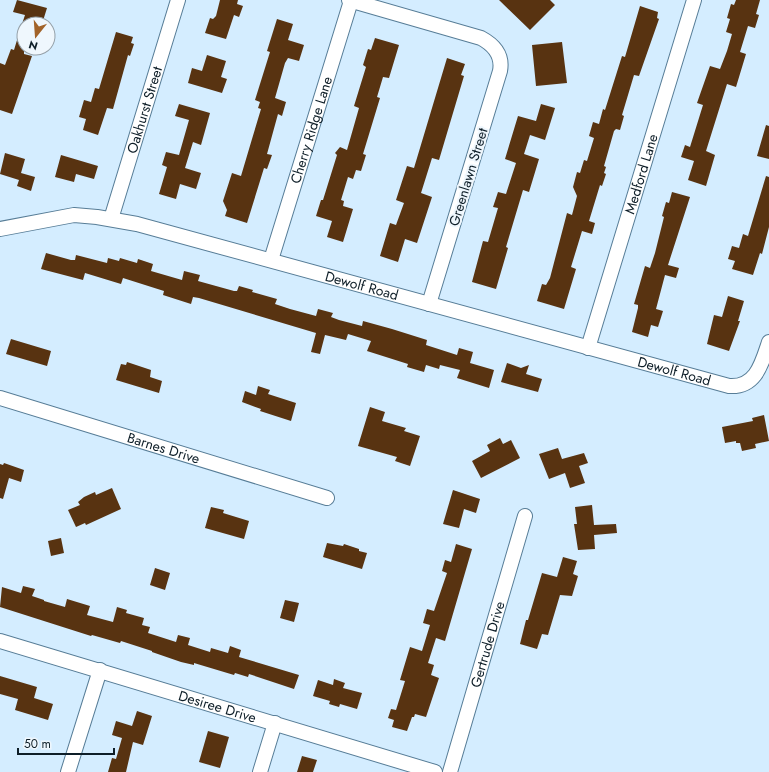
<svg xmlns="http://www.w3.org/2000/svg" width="769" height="772" font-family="Jost,sans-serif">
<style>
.building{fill:#583311}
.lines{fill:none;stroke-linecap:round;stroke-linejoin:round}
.street-casing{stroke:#577d97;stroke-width:16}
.street{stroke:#fff;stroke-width:14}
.labels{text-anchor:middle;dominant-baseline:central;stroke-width:4;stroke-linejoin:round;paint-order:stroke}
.street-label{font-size:14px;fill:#0e1e28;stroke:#eff7fd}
</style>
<rect width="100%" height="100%" fill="#d4edff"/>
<path class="building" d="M 17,0 L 47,8 L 42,24 L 22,24 L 25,15 L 13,12 Z
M 220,0 L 238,0 L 237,4 L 243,6 L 239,17 L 234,15 L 226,39 L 205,33 L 210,18 L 213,19 L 216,16 Z
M 499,0 L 550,0 L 555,5 L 530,30 Z
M 736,0 L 760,0 L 756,14 L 759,15 L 755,28 L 748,26 L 740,52 L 746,54 L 736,87 L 727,84 L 706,151 L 715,155 L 706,186 L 688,180 L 694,161 L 681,157 L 685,145 L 690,147 L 703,105 L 697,103 L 710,66 L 720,69 L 727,51 L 732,34 L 726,32 L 730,19 L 727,18 L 731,4 L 734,5 Z
M 640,6 L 658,12 L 657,18 L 659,19 L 639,76 L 634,75 L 622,115 L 624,116 L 620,130 L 616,129 L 614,131 L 604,166 L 606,167 L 604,173 L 606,174 L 602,186 L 600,185 L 589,221 L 595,223 L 592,234 L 582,231 L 571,267 L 576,269 L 564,309 L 537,301 L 542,284 L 546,285 L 550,278 L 567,213 L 572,215 L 577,196 L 573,187 L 577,172 L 580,173 L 584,160 L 587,161 L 594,138 L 589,136 L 593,122 L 599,124 L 603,109 L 605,110 L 622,56 L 625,57 Z
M 277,19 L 293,24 L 288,40 L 304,45 L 299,61 L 288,58 L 285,63 L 275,98 L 286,102 L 282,116 L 278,114 L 267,154 L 272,155 L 267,169 L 264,168 L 247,223 L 225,216 L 227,210 L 223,201 L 232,173 L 241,176 L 252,139 L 261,109 L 258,108 L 260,102 L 255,100 L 270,52 L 267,51 Z
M 21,27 L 24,28 L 24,54 L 32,56 L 12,114 L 0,110 L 0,63 L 5,65 L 11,49 L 14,50 Z
M 116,32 L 133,37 L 131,43 L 134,44 L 130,56 L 128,55 L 113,109 L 107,108 L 98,135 L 83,130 L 86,119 L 79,117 L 84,100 L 91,102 L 95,88 L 99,89 Z
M 375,38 L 399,45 L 389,78 L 383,77 L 377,97 L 380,98 L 363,154 L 366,155 L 361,171 L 356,170 L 353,179 L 348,177 L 341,200 L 344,201 L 343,206 L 353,209 L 343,242 L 327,237 L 332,221 L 316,216 L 321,200 L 323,200 L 337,155 L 335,153 L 340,147 L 347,150 L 359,108 L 354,106 L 366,67 L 363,65 L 368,49 L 371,50 Z
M 562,42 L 567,83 L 536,86 L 532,45 Z
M 207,55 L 226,61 L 221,77 L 227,79 L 222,93 L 188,83 L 192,68 L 202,71 Z
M 447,58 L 465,64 L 461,75 L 464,76 L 439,160 L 432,158 L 421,193 L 432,197 L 417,243 L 405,239 L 398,262 L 380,256 L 390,223 L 396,225 L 404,203 L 396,200 L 407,166 L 414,168 Z
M 179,104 L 210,113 L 201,145 L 193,142 L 185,168 L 201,173 L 196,189 L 180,184 L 176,199 L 159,194 L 167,167 L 162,165 L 166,152 L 179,155 L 189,120 L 175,116 Z
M 541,104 L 555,108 L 545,140 L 530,135 L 524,154 L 539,159 L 529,192 L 523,190 L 506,247 L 508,248 L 496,289 L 472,282 L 483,241 L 488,242 L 498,208 L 493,207 L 498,192 L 506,194 L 516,163 L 505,159 L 518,116 L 536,121 Z
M 766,125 L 769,126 L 769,159 L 757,156 Z
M 5,153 L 25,159 L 21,173 L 35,177 L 31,191 L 17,186 L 19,180 L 0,174 Z
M 61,155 L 98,166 L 94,179 L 76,174 L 74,182 L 55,177 Z
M 766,176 L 769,177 L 769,227 L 762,254 L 760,253 L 753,275 L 732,269 L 735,261 L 728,259 L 732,246 L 739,248 L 743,234 L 748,236 Z
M 672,192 L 690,197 L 668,265 L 679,268 L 676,278 L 665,275 L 656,309 L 663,311 L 658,327 L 651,325 L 648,337 L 632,332 L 638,308 L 638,305 L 634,304 L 645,266 L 650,268 L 655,253 L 664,217 L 662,216 L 666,202 L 669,203 Z
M 46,253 L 71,260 L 75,260 L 76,255 L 107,263 L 108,258 L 119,261 L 120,258 L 137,263 L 138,259 L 153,264 L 151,271 L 182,280 L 184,271 L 200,275 L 198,281 L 234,291 L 237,291 L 239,286 L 253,290 L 252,292 L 277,299 L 275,304 L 290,309 L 316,316 L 318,309 L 333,313 L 331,317 L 339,320 L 362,326 L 363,321 L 392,329 L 427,340 L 426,345 L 457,355 L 459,348 L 473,352 L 470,363 L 494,370 L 489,388 L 457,378 L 460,370 L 440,365 L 439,369 L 426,365 L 424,372 L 407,367 L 408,364 L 367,351 L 371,341 L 348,334 L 346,340 L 325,335 L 320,354 L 311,352 L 316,333 L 199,298 L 193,297 L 191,304 L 163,295 L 164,291 L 123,278 L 121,284 L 85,273 L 83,280 L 41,269 Z
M 728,296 L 744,301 L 738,321 L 740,321 L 729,351 L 707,344 L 714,315 L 722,317 Z
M 11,339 L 51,351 L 47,366 L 6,354 Z
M 127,362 L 151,370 L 150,377 L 162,381 L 159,393 L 116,380 L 121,364 L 126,365 Z
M 507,363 L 521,368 L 529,365 L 526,374 L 542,379 L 538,392 L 501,382 Z
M 258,386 L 270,390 L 268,394 L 296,403 L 291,421 L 260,411 L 261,409 L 242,402 L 245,391 L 256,395 Z
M 370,407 L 385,412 L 382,421 L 406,428 L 404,431 L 420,436 L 410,466 L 395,461 L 397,457 L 358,446 Z
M 764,415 L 769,441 L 755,444 L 756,448 L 742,451 L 740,443 L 736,443 L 736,441 L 725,443 L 722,427 L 753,421 L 752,418 Z
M 500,438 L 503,444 L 511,440 L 520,458 L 481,478 L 472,461 L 490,451 L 487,445 Z
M 558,448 L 562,459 L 584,453 L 588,463 L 579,466 L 585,483 L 570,488 L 565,473 L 549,479 L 539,454 Z
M 4,463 L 24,470 L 21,482 L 9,478 L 3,499 L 0,498 L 0,464 L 3,465 Z
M 112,488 L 121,509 L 86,525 L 85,523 L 76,527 L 68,510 L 80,505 L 78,502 L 84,497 L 95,492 L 96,495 Z
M 453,490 L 480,499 L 476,513 L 464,509 L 459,528 L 443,524 Z
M 592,505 L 594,525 L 616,524 L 617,533 L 594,535 L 595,549 L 578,550 L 574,524 L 577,524 L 575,507 Z
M 211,507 L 224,510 L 223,513 L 249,521 L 244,539 L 205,528 Z
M 61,538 L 64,553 L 51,556 L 48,541 Z
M 327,543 L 343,546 L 344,544 L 359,549 L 359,551 L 367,553 L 362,569 L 323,557 Z
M 456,544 L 472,549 L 445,641 L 436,638 L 428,663 L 434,665 L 431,675 L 439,678 L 426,717 L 415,714 L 414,717 L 412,717 L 407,731 L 392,727 L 394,720 L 388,718 L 391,709 L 396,710 L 405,681 L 400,680 L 410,647 L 422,651 L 430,625 L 423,623 L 427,609 L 434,611 L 447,573 L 442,571 L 445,560 L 451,562 Z
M 563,557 L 577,561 L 573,574 L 578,576 L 572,596 L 560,595 L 548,635 L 542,634 L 537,649 L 520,644 L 526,620 L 528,620 L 542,573 L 557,577 Z
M 155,568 L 170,573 L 165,590 L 150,585 Z
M 23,586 L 35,589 L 32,596 L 44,600 L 44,601 L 65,607 L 67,599 L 90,606 L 87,615 L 113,622 L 117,607 L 127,610 L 126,613 L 144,618 L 142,625 L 150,627 L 148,633 L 176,642 L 178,635 L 190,638 L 188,645 L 210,652 L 211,648 L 228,653 L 230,646 L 241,650 L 239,657 L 299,675 L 294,689 L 249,674 L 248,677 L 235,673 L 234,675 L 194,663 L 194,665 L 181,662 L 152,652 L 152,651 L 121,641 L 120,643 L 92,635 L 91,636 L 0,607 L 2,587 L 21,593 Z
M 285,600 L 299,603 L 294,622 L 280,618 Z
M 0,676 L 37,687 L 34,698 L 53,704 L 48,720 L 15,710 L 18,699 L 0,694 Z
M 334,679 L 345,683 L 343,688 L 362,693 L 357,709 L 340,704 L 339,707 L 329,704 L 330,701 L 313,696 L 318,680 L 333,685 Z
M 137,711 L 152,716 L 143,745 L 133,742 L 126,772 L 108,772 L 112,758 L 116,759 L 122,738 L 112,735 L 116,721 L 132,726 Z
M 208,731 L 229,737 L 220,768 L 199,762 Z
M 302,756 L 317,760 L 313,772 L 297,772 Z"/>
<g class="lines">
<defs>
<g id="street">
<path d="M 349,0 L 481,38 C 494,45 503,55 500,71 L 429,304"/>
<path id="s1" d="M 111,219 L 178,0"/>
<path id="s2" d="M 0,229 L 74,215 L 97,217 L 137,224 L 729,386 C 756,388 762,363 769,342"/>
<path id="s3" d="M 271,260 L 351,1"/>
<path id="s4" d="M 588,348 L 694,0"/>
<path id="s5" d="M 0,398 L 327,498"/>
<path id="s6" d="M 0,641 L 435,772"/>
<path d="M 68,772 L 100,670"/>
<path d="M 260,772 L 275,723"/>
<path id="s7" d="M 450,772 L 525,516"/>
</g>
</defs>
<use href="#street" class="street-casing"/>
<use href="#street" class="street"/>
</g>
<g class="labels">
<g class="street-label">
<text stroke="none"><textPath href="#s1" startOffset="114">Oakhurst Street</textPath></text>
<text stroke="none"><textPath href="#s3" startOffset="136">Cherry Ridge Lane</textPath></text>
<text stroke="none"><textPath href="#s4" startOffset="182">Medford Lane</textPath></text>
<text transform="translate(468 177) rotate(-73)">Greenlawn Street</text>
<text stroke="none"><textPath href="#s2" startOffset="372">Dewolf Road</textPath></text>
<text stroke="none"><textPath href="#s2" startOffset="696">Dewolf Road</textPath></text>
<text stroke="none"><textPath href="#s5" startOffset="171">Barnes Drive</textPath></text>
<text stroke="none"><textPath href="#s7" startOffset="133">Gertrude Drive</textPath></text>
<text stroke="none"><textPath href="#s6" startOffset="227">Desiree Drive</textPath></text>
</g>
</g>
<g transform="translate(36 36) rotate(197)"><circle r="19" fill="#eff7fd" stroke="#95a0a8"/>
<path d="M0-3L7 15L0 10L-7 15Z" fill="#a26329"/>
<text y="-6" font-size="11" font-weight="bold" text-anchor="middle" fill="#0e1e28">N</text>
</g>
<path d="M18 748v6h96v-6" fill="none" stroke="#0e1e28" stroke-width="2"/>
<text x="24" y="748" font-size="12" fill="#0e1e28" stroke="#eff7fd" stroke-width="3" paint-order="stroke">50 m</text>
</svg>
